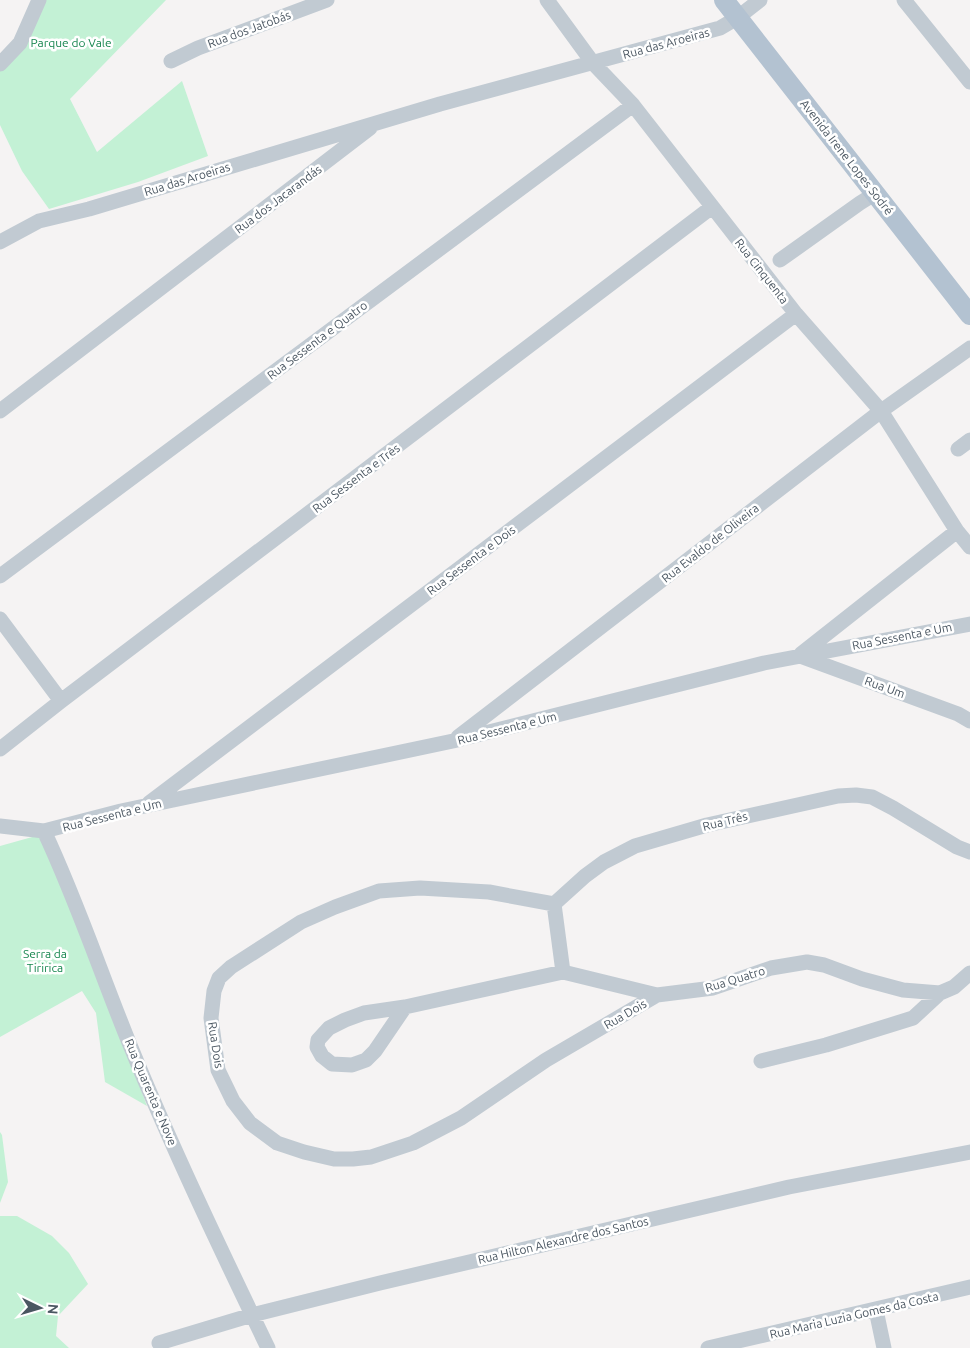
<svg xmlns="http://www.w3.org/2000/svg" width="970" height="1348" font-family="Ubuntu,sans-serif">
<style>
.green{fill:#c3f1d5}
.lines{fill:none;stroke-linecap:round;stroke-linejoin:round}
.minor{stroke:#c1cad2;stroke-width:15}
.major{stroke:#b3c2d1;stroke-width:20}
.labels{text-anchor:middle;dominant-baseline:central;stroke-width:5;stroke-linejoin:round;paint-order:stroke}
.street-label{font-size:12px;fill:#4a5661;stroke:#fff}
.park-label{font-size:12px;fill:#17864f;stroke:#fff}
</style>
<rect width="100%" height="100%" fill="#f5f3f3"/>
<path class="green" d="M 46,0 L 166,0 L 70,99 L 97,152 L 182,81 L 208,156 L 138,182 L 49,209 L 22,171 L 0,125 L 0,71 L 30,37 Z
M 43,834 L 50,843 L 147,1106 L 105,1082 L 96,1013 L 82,991 L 0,1037 L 0,846 Z
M 0,1132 L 2,1135 L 8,1182 L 0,1203 Z
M 0,1216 L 17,1216 L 52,1236 L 69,1253 L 88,1284 L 58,1316 L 56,1336 L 69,1348 L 0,1348 Z"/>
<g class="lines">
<path class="minor" d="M 547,0 L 593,63 L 633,105 L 796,314 L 881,411 L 957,531 L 970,547
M 904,0 L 970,82
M 171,61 L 198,48 L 327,0
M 0,64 L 20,43 L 39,0
M 0,242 L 39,221 L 89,209 L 440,104 L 720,28 L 737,18 L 760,0
M 780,260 L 860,203 L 876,193
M 0,411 L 370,128
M 958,449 L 970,440
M 0,576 L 633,105
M 0,619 L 61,701
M 801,654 L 957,531
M 800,656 L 958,714 L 970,721
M 458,737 L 881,411 L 970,348
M 0,749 L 61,701 L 712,207
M 149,803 L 796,314
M 0,826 L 44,831 L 121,811 L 453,741 L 764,663 L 970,624
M 44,831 C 77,901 101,974 130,1045 C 172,1148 220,1248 268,1348
M 554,904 L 489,892 L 420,888 L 379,891 L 335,907 L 301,922 L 231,967 L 219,978 L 214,991 L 211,1018 L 218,1070 L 233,1101 L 250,1123 L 277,1143 L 304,1152 L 334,1159 L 353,1159 L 371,1157 L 413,1143 L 461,1118 L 546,1060 L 657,995
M 563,972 L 554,904 L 585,876 L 604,862 L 635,846 L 707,825 L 838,796 L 856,795 L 872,797 L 893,808 L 957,847 L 970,852
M 405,1007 L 375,1051 L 366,1060 L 352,1065 L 332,1064 L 322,1056 L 317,1047 L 318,1040 L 329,1028 L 345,1020 L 364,1013 L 405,1007 L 563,972 L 657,995 L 713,988 L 771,968 L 807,962 L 824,965 L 862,979 L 903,990 L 940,993 L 954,987 L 970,973
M 761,1061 L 826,1045 L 913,1018 L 940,993
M 876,1310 L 884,1348
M 159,1343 L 252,1315 L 380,1283 L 789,1187 L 970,1152
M 708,1348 L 970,1287"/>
<path class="major" d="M 724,0 L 970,315"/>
</g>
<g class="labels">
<g class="street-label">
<text transform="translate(249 29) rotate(-20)">Rua dos Jatobás</text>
<text transform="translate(666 43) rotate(-15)">Rua das Aroeiras</text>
<text transform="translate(847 157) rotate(52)">Avenida Irene Lopes Sodré</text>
<text transform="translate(187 179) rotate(-17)">Rua das Aroeiras</text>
<text transform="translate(278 199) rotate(-37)">Rua dos Jacarandás</text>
<text transform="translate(762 271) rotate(52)">Rua Cinquenta</text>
<text transform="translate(317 340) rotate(-37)">Rua Sessenta e Quatro</text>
<text transform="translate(356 478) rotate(-37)">Rua Sessenta e Três</text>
<text transform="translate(710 543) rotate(-38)">Rua Evaldo de Oliveira</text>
<text transform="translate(471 560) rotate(-37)">Rua Sessenta e Dois</text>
<text transform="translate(902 636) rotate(-11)">Rua Sessenta e Um</text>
<text transform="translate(885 687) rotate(20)">Rua Um</text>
<text transform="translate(507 728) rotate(-14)">Rua Sessenta e Um</text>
<text transform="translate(112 815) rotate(-14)">Rua Sessenta e Um</text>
<text transform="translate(725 821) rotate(-14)">Rua Três</text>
<text transform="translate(735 979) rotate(-17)">Rua Quatro</text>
<text transform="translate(625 1014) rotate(-30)">Rua Dois</text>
<text transform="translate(216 1045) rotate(81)">Rua Dois</text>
<text transform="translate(151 1092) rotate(67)">Rua Quarenta e Nove</text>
<text transform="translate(563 1240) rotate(-13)">Rua Hilton Alexandre dos Santos</text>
<text transform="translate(854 1315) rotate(-13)">Rua Maria Luzia Gomes da Costa</text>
</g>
<g class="park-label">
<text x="71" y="42">Parque do Vale</text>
<text x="45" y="953">Serra da<tspan x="45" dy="14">Tiririca</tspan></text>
</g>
</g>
<g transform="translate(40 1308) rotate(95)" stroke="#ffffff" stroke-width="4" paint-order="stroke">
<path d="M0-4L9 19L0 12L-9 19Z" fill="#4a5661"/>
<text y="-8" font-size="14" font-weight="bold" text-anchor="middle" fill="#4a5661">N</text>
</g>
</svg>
